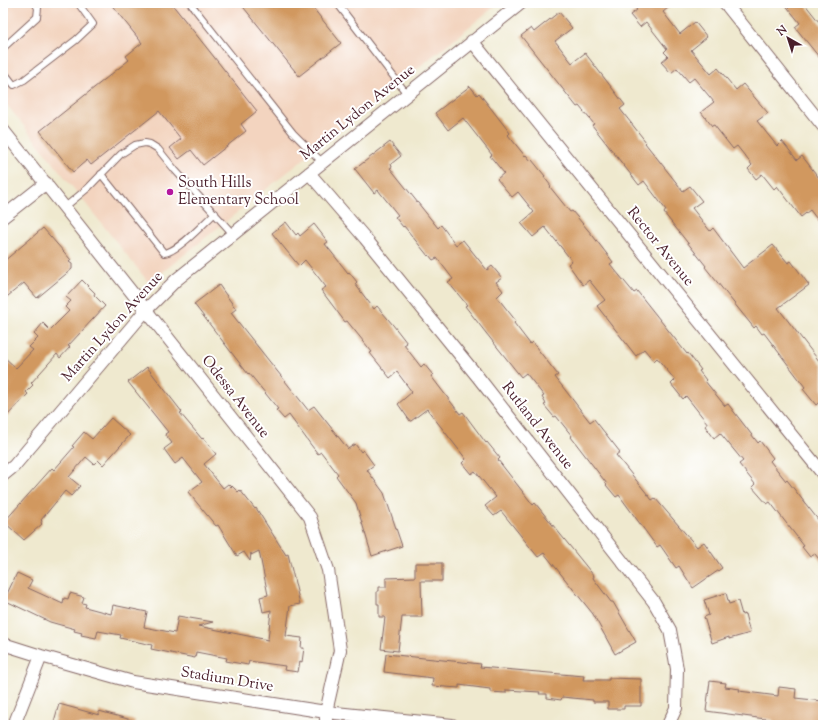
<svg xmlns="http://www.w3.org/2000/svg" width="826" height="728" font-family="'Sorts Mill Goudy',serif">
<style>
.built{fill:#f3d4bf}
.building{fill:#d1985f}
.lines{fill:none;stroke-linecap:round;stroke-linejoin:round}
.service-casing{stroke:#846664;stroke-width:8}
.minor-casing{stroke:#846664;stroke-width:14}
.service{stroke:#fff;stroke-width:6}
.minor{stroke:#fff;stroke-width:12}
.poi-dot{fill:#b5179e;stroke:#fff;stroke-width:1.5}
.labels{text-anchor:middle;dominant-baseline:central;stroke-width:4;stroke-linejoin:round;paint-order:stroke}
.street-label{font-size:15px;fill:#4a1f2b;stroke:#fff}
.poi-label{font-size:15px;fill:#4a1f2b;stroke:#fff;text-anchor:start}
</style>
<rect width="100%" height="100%" fill="#fff"/>
<filter id="ink" filterUnits="userSpaceOnUse"><feTurbulence type="fractalNoise" baseFrequency=".025" numOctaves="2"/><feDisplacementMap in="SourceGraphic" scale="8" xChannelSelector="R" yChannelSelector="G"/><feConvolveMatrix kernelMatrix="1 2 1 2 8 2 1 2 1" color-interpolation-filters="sRGB"/></filter>
<filter id="wash" filterUnits="userSpaceOnUse"><feTurbulence type="fractalNoise" baseFrequency=".012" numOctaves="4" result="noise"/><feDisplacementMap in="SourceGraphic" scale="16" xChannelSelector="R" yChannelSelector="G"/><feGaussianBlur stdDeviation="0.9" result="paint"/><feColorMatrix in="noise" values="0 0 0 0 0 0 0 0 0 0 0 0 0 0 0 0 0 1.4 0 .05"/><feComposite in="paint" operator="in"/></filter>
<g filter="url(#wash)">
<rect width="100%" height="100%" fill="#efe9cf"/>
<path class="built" d="M 3,3 L 499,3 L 149,283 L 3,100 Z"/>
<g id="blocks">
<path class="building" d="M 110,3 L 171,3 L 257,111 L 241,124 L 246,131 L 203,165 L 191,150 L 179,159 L 170,148 L 181,139 L 159,111 L 91,165 L 87,160 L 73,172 L 40,131 L 129,60 L 126,56 L 142,43 Z
M 240,3 L 309,3 L 341,43 L 299,76 Z
M 631,3 L 674,3 L 663,12 L 680,34 L 695,22 L 707,37 L 691,50 L 711,74 L 718,68 L 736,90 L 743,84 L 768,113 L 757,121 L 777,146 L 782,141 L 797,160 L 802,156 L 823,183 L 823,227 L 810,210 L 801,217 L 777,186 L 774,189 L 762,174 L 756,179 L 748,169 L 752,165 L 737,146 L 733,149 L 714,125 L 712,126 L 701,112 L 714,102 L 694,78 L 689,82 L 677,68 L 671,73 L 661,62 L 668,56 L 664,52 L 667,49 L 646,22 L 640,27 L 630,15 L 637,10 Z
M 784,3 L 804,3 L 823,27 L 823,62 L 795,27 L 800,23 Z
M 559,12 L 572,28 L 555,41 L 572,63 L 585,53 L 625,105 L 620,109 L 646,142 L 645,143 L 683,191 L 690,186 L 702,201 L 692,208 L 710,231 L 713,228 L 743,268 L 773,245 L 788,263 L 791,261 L 809,285 L 778,308 L 823,366 L 823,399 L 816,405 L 803,389 L 805,387 L 764,333 L 762,334 L 756,326 L 754,328 L 705,267 L 706,266 L 664,213 L 666,210 L 644,181 L 639,185 L 592,125 L 594,124 L 579,106 L 577,107 L 521,36 L 531,28 L 534,32 Z
M 470,86 L 477,95 L 479,93 L 510,133 L 508,135 L 525,156 L 526,155 L 531,161 L 532,160 L 545,176 L 544,177 L 551,186 L 550,187 L 570,212 L 572,211 L 593,236 L 613,262 L 610,264 L 634,293 L 637,291 L 687,354 L 688,353 L 701,370 L 699,371 L 706,380 L 705,381 L 725,406 L 728,404 L 758,443 L 760,441 L 773,458 L 770,461 L 786,481 L 787,480 L 823,526 L 823,564 L 815,554 L 810,557 L 802,547 L 804,546 L 770,502 L 767,504 L 752,487 L 755,484 L 739,464 L 743,461 L 720,433 L 714,438 L 705,426 L 708,424 L 686,396 L 683,399 L 671,384 L 675,380 L 657,358 L 654,361 L 644,349 L 636,356 L 597,306 L 605,300 L 589,280 L 583,285 L 568,264 L 572,261 L 545,227 L 533,237 L 521,223 L 534,212 L 518,192 L 512,197 L 497,179 L 504,173 L 490,156 L 492,155 L 463,118 L 448,130 L 435,113 Z
M 390,142 L 401,156 L 391,164 L 392,167 L 390,168 L 438,228 L 441,225 L 456,245 L 463,240 L 487,270 L 492,266 L 502,278 L 496,282 L 503,291 L 497,297 L 516,321 L 514,323 L 530,344 L 532,342 L 558,375 L 555,377 L 590,422 L 594,419 L 620,452 L 616,455 L 652,500 L 655,498 L 697,547 L 704,542 L 722,568 L 693,588 L 679,566 L 676,568 L 660,545 L 657,547 L 619,495 L 616,497 L 606,485 L 607,484 L 571,437 L 572,436 L 556,416 L 554,417 L 544,405 L 546,404 L 542,397 L 544,396 L 526,373 L 521,377 L 486,333 L 465,306 L 467,305 L 448,282 L 453,279 L 437,258 L 433,260 L 429,255 L 428,256 L 404,226 L 403,227 L 395,217 L 398,215 L 378,190 L 374,193 L 355,169 Z
M 286,222 L 296,235 L 298,233 L 300,236 L 314,224 L 328,242 L 325,244 L 348,273 L 349,272 L 357,282 L 355,284 L 374,309 L 377,306 L 393,325 L 407,343 L 404,345 L 421,367 L 424,364 L 433,375 L 431,376 L 460,414 L 463,412 L 486,443 L 487,442 L 500,458 L 498,460 L 533,505 L 535,503 L 594,576 L 593,578 L 611,602 L 613,602 L 636,642 L 615,654 L 593,614 L 544,553 L 538,557 L 501,511 L 494,516 L 485,506 L 496,497 L 475,471 L 471,474 L 462,463 L 466,459 L 427,409 L 411,421 L 410,421 L 398,404 L 412,392 L 397,372 L 390,378 L 370,353 L 372,352 L 347,321 L 345,322 L 321,290 L 326,287 L 305,260 L 299,266 L 272,233 Z
M 43,228 L 71,260 L 69,262 L 72,264 L 72,269 L 37,298 L 24,283 L 3,300 L 3,262 Z
M 82,280 L 95,293 L 94,295 L 105,306 L 68,346 L 70,347 L 60,358 L 57,354 L 31,383 L 33,385 L 26,392 L 28,394 L 3,420 L 3,356 L 16,368 L 33,350 L 29,347 L 38,338 L 34,334 L 43,323 L 50,330 L 69,311 L 65,307 L 71,301 L 66,297 Z
M 219,285 L 236,309 L 231,313 L 308,410 L 314,406 L 348,449 L 355,444 L 361,452 L 363,450 L 374,465 L 367,470 L 384,493 L 402,546 L 372,556 L 356,503 L 336,476 L 338,474 L 321,452 L 318,454 L 311,445 L 289,415 L 284,419 L 276,410 L 278,409 L 249,373 L 248,374 L 194,304 Z
M 147,367 L 182,412 L 180,413 L 202,439 L 203,438 L 216,454 L 204,464 L 223,488 L 228,484 L 231,487 L 232,486 L 238,492 L 240,490 L 255,509 L 256,508 L 286,555 L 288,554 L 300,604 L 290,606 L 286,636 L 302,638 L 301,648 L 304,648 L 302,662 L 300,661 L 298,672 L 284,670 L 285,666 L 249,661 L 248,665 L 226,661 L 227,658 L 196,652 L 195,658 L 151,649 L 152,645 L 120,638 L 121,635 L 98,631 L 96,638 L 81,635 L 82,633 L 74,631 L 75,629 L 50,622 L 4,600 L 17,573 L 32,580 L 28,588 L 63,604 L 64,598 L 68,599 L 70,593 L 84,597 L 82,603 L 86,604 L 85,607 L 111,614 L 113,605 L 147,612 L 144,627 L 175,633 L 178,616 L 213,622 L 198,626 L 268,640 L 271,610 L 263,612 L 260,597 L 268,595 L 259,551 L 251,555 L 251,553 L 250,561 L 244,552 L 237,556 L 218,525 L 216,526 L 188,492 L 202,482 L 183,458 L 175,464 L 164,449 L 172,443 L 165,434 L 168,432 L 128,382 Z
M 111,418 L 130,435 L 103,465 L 98,460 L 94,464 L 86,457 L 69,477 L 80,486 L 71,496 L 65,491 L 41,520 L 42,521 L 41,523 L 42,524 L 24,540 L 4,522 L 52,468 L 54,470 L 74,447 L 72,446 L 84,432 L 92,439 Z
M 415,563 L 442,563 L 442,581 L 421,581 L 422,617 L 402,617 L 398,651 L 381,649 L 385,617 L 379,617 L 379,604 L 377,604 L 377,591 L 379,591 L 379,587 L 386,587 L 386,578 L 415,577 Z
M 726,593 L 729,604 L 738,601 L 742,615 L 745,614 L 750,633 L 729,639 L 729,637 L 712,643 L 704,617 L 709,615 L 704,600 Z
M 386,654 L 481,664 L 480,667 L 584,676 L 583,680 L 609,680 L 609,678 L 641,679 L 641,706 L 624,706 L 624,709 L 608,709 L 608,702 L 593,702 L 593,700 L 562,697 L 561,700 L 547,698 L 547,694 L 539,694 L 540,692 L 506,690 L 506,693 L 490,692 L 490,689 L 459,685 L 459,688 L 432,686 L 433,678 L 384,672 Z
M 710,681 L 726,683 L 725,687 L 740,689 L 739,691 L 778,696 L 779,687 L 796,689 L 795,698 L 823,701 L 823,725 L 773,724 L 773,720 L 706,711 Z
M 59,704 L 99,715 L 99,711 L 135,721 L 134,725 L 53,725 Z"/>
</g>
</g>
<g filter="url(#ink)">
<use href="#blocks" fill-opacity="0" stroke="#846664" stroke-width="1"/>
<g class="lines">
<defs>
<path id="service" d="M 190,3 L 293,133 L 322,162
M 337,3 L 407,94
M 3,48 L 37,17 L 38,8 L 35,3
M 3,71 L 14,85 L 24,80 L 76,40 L 93,24 L 78,3
M 101,174 L 164,253 C 178,252 204,223 215,213
M 65,207 L 88,188 L 121,154 L 135,145 L 145,143 L 150,144 L 158,149 L 175,170 L 233,234"/>
<path id="minor" d="M 725,3 L 823,126
M 472,41 L 823,474
M 3,130 L 310,517 L 328,570 L 340,650 L 326,712 L 326,725
M 309,173 L 365,238 L 478,377 L 654,602 L 670,630 L 677,669 L 676,708 L 668,725
M 3,217 L 46,183
M 3,475 L 14,466 L 146,310 L 176,280 L 521,3
M 3,644 L 41,656 L 133,682 L 326,712 L 452,725
M 14,725 L 41,656"/>
</defs>
<use href="#service" class="service-casing"/>
<use href="#minor" class="minor-casing"/>
<use href="#service" class="service"/>
<use href="#minor" class="minor"/>
</g>
</g>
<circle class="poi-dot" cx="170" cy="192" r="4"/>
<g class="labels">
<g class="street-label">
<text transform="translate(358 113) rotate(-39)">Martin Lydon Avenue</text>
<text transform="translate(660 247) rotate(51)">Rector Avenue</text>
<text transform="translate(113 327) rotate(-48)">Martin Lydon Avenue</text>
<text transform="translate(235 397) rotate(52)">Odessa Avenue</text>
<text transform="translate(537 426) rotate(52)">Rutland Avenue</text>
<text transform="translate(227 680) rotate(9)">Stadium Drive</text>
</g>
<g class="poi-label">
<text x="178" y="183">South Hills<tspan x="178" dy="17">Elementary School</tspan></text>
</g>
</g>
<rect width="826" height="728" fill="none" stroke="#fff" stroke-width="16"/>
<g transform="translate(788 38) rotate(321)" stroke="#ffffff" stroke-width="3" paint-order="stroke">
<path d="M0-3L7 15L0 10L-7 15Z" fill="#4a1f2b"/>
<text y="-6" font-size="11" font-weight="bold" text-anchor="middle" fill="#4a1f2b">N</text>
</g>
</svg>
